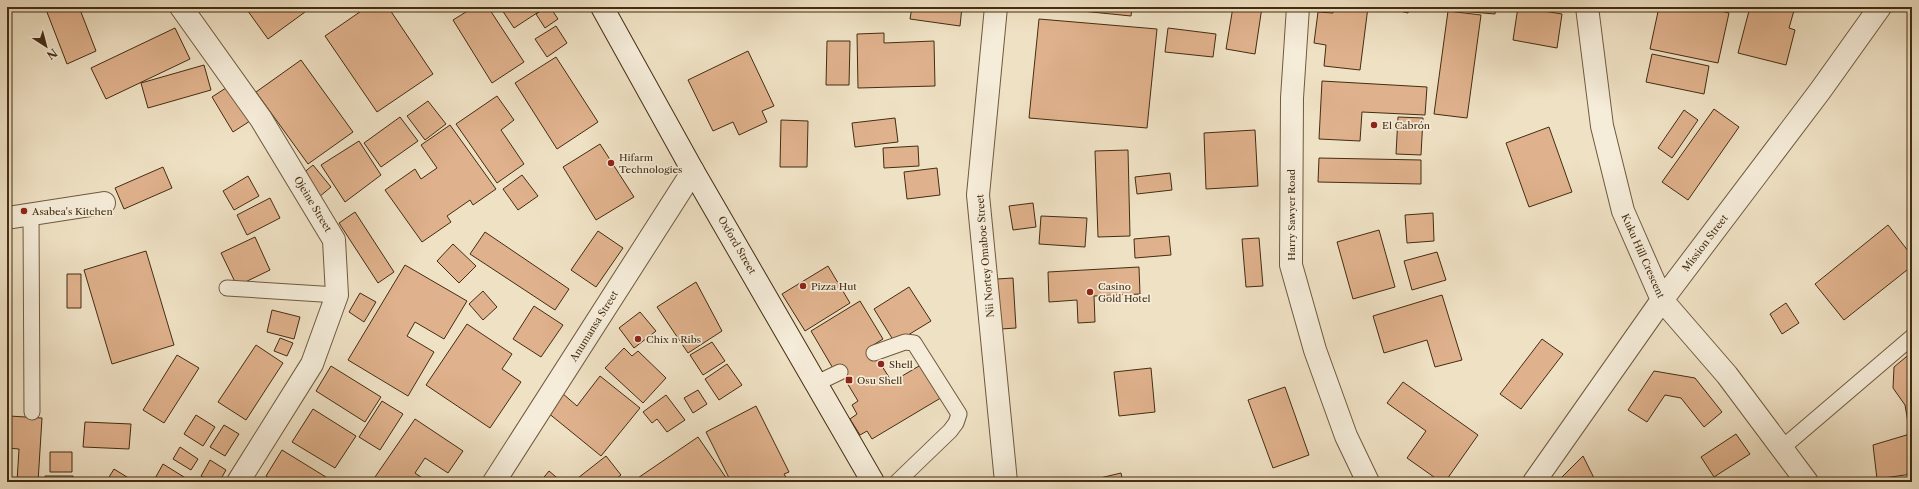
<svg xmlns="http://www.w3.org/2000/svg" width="1919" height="489" font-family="'Libre Caslon Text',serif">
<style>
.building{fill:#dfb18c;stroke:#442d11}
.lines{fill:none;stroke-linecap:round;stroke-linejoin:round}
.service-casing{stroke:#6f5a3e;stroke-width:17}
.minor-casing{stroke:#6f5a3e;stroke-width:24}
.secondary-casing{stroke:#442d11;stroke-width:24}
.service{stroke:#f5ecd9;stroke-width:15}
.minor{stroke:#f5ecd9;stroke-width:22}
.secondary{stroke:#f5ecd9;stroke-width:22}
.poi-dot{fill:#8f2418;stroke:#f5ecd9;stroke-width:1.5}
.labels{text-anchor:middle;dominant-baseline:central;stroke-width:3.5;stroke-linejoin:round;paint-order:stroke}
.poi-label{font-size:10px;fill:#442d11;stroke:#f5ecd9;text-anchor:start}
.street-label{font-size:10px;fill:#442d11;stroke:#f5ecd9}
</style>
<rect width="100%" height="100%" fill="#efe1c4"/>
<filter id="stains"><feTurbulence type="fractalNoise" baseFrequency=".005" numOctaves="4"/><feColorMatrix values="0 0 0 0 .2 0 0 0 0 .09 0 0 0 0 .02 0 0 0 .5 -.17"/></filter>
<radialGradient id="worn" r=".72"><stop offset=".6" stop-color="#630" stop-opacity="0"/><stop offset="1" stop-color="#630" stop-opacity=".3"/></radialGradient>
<path class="building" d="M 45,7 L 79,7 L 96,51 L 67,64 Z
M 245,7 L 302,7 L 305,12 L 268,39 Z
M 367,7 L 388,7 L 433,74 L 377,112 L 325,36 Z
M 474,7 L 488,7 L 524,62 L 492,83 L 453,20 Z
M 500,7 L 542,7 L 543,9 L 514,28 Z
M 547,7 L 550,7 L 558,19 L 545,28 L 536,14 Z
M 912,7 L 962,7 L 960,26 L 910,19 Z
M 1042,7 L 1132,7 L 1131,16 Z
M 1233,7 L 1262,7 L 1255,54 L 1226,49 Z
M 1334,7 L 1368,7 L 1360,70 L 1324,66 L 1326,45 L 1314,43 L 1318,12 L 1333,13 Z
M 1384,7 L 1410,7 L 1408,13 Z
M 1448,7 L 1496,7 L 1495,14 L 1448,10 Z
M 1518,7 L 1562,14 L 1557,48 L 1513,40 Z
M 1659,7 L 1703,7 L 1729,13 L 1718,63 L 1650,49 Z
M 1750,7 L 1795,7 L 1789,28 L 1795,30 L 1786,65 L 1738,53 Z
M 1448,11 L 1481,15 L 1467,118 L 1434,114 Z
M 1039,19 L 1157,29 L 1147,128 L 1029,118 Z
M 556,26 L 567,43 L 547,57 L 535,39 Z
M 175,28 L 190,59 L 106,99 L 91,68 Z
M 1168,28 L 1216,34 L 1213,57 L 1165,52 Z
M 884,33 L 884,43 L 934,41 L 935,86 L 858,88 L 857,34 Z
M 827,41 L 850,41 L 849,85 L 826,85 Z
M 748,51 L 774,106 L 762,111 L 767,122 L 739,135 L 733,122 L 713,131 L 688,80 Z
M 1652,54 L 1709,66 L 1704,94 L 1646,82 Z
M 556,57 L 598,122 L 557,149 L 515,83 Z
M 301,60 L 353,132 L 308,164 L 256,92 Z
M 204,65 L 211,90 L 148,108 L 141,83 Z
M 1322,81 L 1427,87 L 1425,115 L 1362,112 L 1360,141 L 1319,139 Z
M 229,86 L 250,121 L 233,132 L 212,97 Z
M 497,96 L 514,120 L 501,130 L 524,164 L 497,183 L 456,124 Z
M 428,101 L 446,124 L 425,140 L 407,116 Z
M 1714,109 L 1739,127 L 1688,200 L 1662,182 Z
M 1684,110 L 1698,120 L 1672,158 L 1658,148 Z
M 400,117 L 418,141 L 381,167 L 364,143 Z
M 1398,117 L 1423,118 L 1421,155 L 1396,154 Z
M 895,118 L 898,142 L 855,147 L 852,123 Z
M 781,120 L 808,121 L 807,167 L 780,167 Z
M 450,125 L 496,189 L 473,205 L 470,200 L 447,216 L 451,222 L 422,242 L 385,190 L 415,169 L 421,179 L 437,168 L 421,145 Z
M 1549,127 L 1572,192 L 1529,207 L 1506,143 Z
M 1255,130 L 1258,186 L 1206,189 L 1204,133 Z
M 359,141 L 381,175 L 345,202 L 321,165 Z
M 600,144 L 634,197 L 596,220 L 563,167 Z
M 918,146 L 919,166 L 884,168 L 883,148 Z
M 1128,150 L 1130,236 L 1098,237 L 1095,151 Z
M 1319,158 L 1421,160 L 1421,184 L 1318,182 Z
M 313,165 L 331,187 L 319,197 L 301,175 Z
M 163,167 L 172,188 L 124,209 L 115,188 Z
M 937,168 L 940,195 L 907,199 L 904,172 Z
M 1170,173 L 1172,190 L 1137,194 L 1135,177 Z
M 522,175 L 538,196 L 518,210 L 503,189 Z
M 248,176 L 259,196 L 234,210 L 223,191 Z
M 270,198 L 280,218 L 247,235 L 237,215 Z
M 1033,203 L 1036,227 L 1013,230 L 1009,206 Z
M 355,212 L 394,272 L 378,283 L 339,223 Z
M 1433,213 L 1434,241 L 1407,243 L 1405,215 Z
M 1041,216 L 1087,218 L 1085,247 L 1039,244 Z
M 1888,225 L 1912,256 L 1912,266 L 1844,320 L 1815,284 Z
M 1379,230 L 1395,287 L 1353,299 L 1337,242 Z
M 598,231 L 623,248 L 596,287 L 571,270 Z
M 485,232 L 569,289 L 555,310 L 470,254 Z
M 1169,236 L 1171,255 L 1135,258 L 1134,239 Z
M 255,237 L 270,270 L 237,286 L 221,253 Z
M 1259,238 L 1263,286 L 1246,287 L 1242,239 Z
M 453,244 L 476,266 L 459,283 L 437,261 Z
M 146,251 L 174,345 L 112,364 L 84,270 Z
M 1437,252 L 1446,280 L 1412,290 L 1404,261 Z
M 405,265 L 467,301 L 444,339 L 415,322 L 407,336 L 434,352 L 408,396 L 348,360 Z
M 828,266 L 850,303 L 805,331 L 782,294 Z
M 1139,267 L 1140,294 L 1094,296 L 1095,322 L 1078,323 L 1077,300 L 1049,302 L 1048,272 Z
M 67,274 L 81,274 L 81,308 L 67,308 Z
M 1013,278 L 1016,328 L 1001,329 L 997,279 Z
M 696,282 L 722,331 L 688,353 L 657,307 Z
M 909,287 L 931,321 L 895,343 L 874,309 Z
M 483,291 L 497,307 L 483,320 L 469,304 Z
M 360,293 L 376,302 L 364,322 L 349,312 Z
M 1442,295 L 1462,360 L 1435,367 L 1427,340 L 1384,353 L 1373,316 Z
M 860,301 L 883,339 L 870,347 L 892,382 L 924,363 L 944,396 L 872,439 L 867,431 L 860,435 L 850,419 L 857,414 L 852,405 L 858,401 L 838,368 L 834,370 L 811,331 Z
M 1786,303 L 1799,323 L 1782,334 L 1770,314 Z
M 534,306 L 563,325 L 541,357 L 513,339 Z
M 272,310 L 300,317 L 294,339 L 267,332 Z
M 640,312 L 656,331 L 634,348 L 619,328 Z
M 467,324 L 512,354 L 502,369 L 521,382 L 490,428 L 426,385 Z
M 280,338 L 293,343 L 287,356 L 274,351 Z
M 1542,339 L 1563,354 L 1521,409 L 1500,394 Z
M 712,342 L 725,361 L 703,375 L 690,355 Z
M 256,345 L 283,363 L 246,420 L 218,402 Z
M 624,348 L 632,356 L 638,351 L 666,378 L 643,403 L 605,368 Z
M 1912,352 L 1912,474 L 1877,479 L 1873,445 L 1910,434 L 1905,405 L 1893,388 L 1894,367 Z
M 177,355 L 199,368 L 164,423 L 143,410 Z
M 727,364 L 742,385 L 719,400 L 705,379 Z
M 331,366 L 381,397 L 365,422 L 316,391 Z
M 1151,368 L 1155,412 L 1119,416 L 1114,372 Z
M 1654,371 L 1695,378 L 1722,412 L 1704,427 L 1681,398 L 1665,395 L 1647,422 L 1628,410 Z
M 600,376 L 640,408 L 601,456 L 547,412 L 562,393 L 577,406 Z
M 1403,382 L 1478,435 L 1445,482 L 1441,482 L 1407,458 L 1426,431 L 1387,403 Z
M 1285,387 L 1309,455 L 1273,468 L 1248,400 Z
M 698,390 L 707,404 L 693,413 L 684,398 Z
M 666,395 L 685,420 L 667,432 L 657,419 L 652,423 L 643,412 Z
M 382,401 L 403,414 L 380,450 L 359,437 Z
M 756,406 L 789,472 L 784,474 L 789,482 L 731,482 L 706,432 Z
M 313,409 L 356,436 L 335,468 L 292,442 Z
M 196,415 L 215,427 L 203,446 L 184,434 Z
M 9,416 L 42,418 L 38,482 L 17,482 L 19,449 L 7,448 Z
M 415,419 L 463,451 L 448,473 L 425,458 L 415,473 L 428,482 L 383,482 L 375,477 Z
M 85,422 L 131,424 L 129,449 L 83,447 Z
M 224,425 L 239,434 L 225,456 L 210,447 Z
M 1736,434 L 1750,454 L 1714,477 L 1701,457 Z
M 698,437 L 729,482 L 632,482 Z
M 180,447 L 198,459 L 191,470 L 173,459 Z
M 282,450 L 334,482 L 276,482 L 266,476 Z
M 50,452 L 72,452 L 72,472 L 50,472 Z
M 606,456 L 621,475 L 612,482 L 581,482 L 578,478 Z
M 1583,456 L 1594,478 L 1590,482 L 1557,482 Z
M 210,460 L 226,470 L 219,482 L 212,482 L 201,476 Z
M 163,464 L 192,482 L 153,482 Z
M 114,469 L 135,482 L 106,482 Z
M 549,471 L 562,482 L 540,482 Z
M 1121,473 L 1123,482 L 1083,482 Z
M 45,476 L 73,476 L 73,482 L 45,482 Z"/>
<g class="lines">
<defs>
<path id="service" d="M 31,214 L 32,412
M 227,288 L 337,295
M 874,353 L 905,342 L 914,343 L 959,414 L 956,423 L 950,431 L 897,482
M 817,383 L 840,372
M 1782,448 L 1912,337"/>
<path id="minor" d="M 181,7 L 261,119 L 334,240 L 337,295 L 312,364 L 238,482
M 996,7 L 978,195 L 1006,482
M 1298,7 L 1292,98 L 1291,265 L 1315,350 L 1346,436 L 1368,482
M 1587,7 L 1602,126 L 1623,211 L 1662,300 L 1727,375 L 1807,482
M 7,218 L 104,203
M 494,482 L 693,171
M 1534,482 L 1662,300 L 1820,91 L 1880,7"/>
<path id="secondary" d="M 602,7 L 693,171 L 873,482"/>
</defs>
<use href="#service" class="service-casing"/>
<use href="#minor" class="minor-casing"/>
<use href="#secondary" class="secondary-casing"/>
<use href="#service" class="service"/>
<use href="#minor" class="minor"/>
<use href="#secondary" class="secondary"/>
</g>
<g class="poi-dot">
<circle cx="1374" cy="125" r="4"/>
<circle cx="611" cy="163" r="4"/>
<circle cx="24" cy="211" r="4"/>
<circle cx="803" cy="286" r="4"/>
<circle cx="1090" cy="292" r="4"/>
<circle cx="638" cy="339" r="4"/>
<circle cx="881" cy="364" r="4"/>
<rect x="845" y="376" width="8" height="8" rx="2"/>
</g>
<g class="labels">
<g class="poi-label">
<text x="1382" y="125">El Cabrón</text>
<text x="619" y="157">Hifarm<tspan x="619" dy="12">Technologies</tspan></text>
<text x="32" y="211">Asabea's Kitchen</text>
<text x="811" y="286">Pizza Hut</text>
<text x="1098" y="286">Casino<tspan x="1098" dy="12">Gold Hotel</tspan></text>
<text x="646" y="339">Chix n Ribs</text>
<text x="889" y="364">Shell</text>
<text x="857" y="380">Osu Shell</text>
</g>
<g class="street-label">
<text transform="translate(313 204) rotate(59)">Ojeine Street</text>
<text transform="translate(1291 215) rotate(-90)">Harry Sawyer Road</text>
<text transform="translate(1705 243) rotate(-53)">Mission Street</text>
<text transform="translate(737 245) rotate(60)">Oxford Street</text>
<text transform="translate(985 256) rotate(-95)">Nii Nortey Omaboe Street</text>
<text transform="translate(1643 256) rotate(66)">Kuku Hill Crescent</text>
<text transform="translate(594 326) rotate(-58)">Anumansa Street</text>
</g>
</g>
<rect width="1919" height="489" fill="none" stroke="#efe1c4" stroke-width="24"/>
<rect x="8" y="8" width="1903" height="473" fill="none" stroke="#442d11" stroke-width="2"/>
<rect x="12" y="12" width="1895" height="465" fill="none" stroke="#442d11"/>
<g transform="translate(46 46) rotate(144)" stroke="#f5ecd9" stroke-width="3" paint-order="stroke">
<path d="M0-3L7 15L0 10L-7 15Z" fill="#442d11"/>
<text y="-6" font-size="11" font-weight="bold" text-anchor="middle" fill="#442d11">N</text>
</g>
<rect width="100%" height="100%" filter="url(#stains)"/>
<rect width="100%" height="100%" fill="url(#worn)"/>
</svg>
